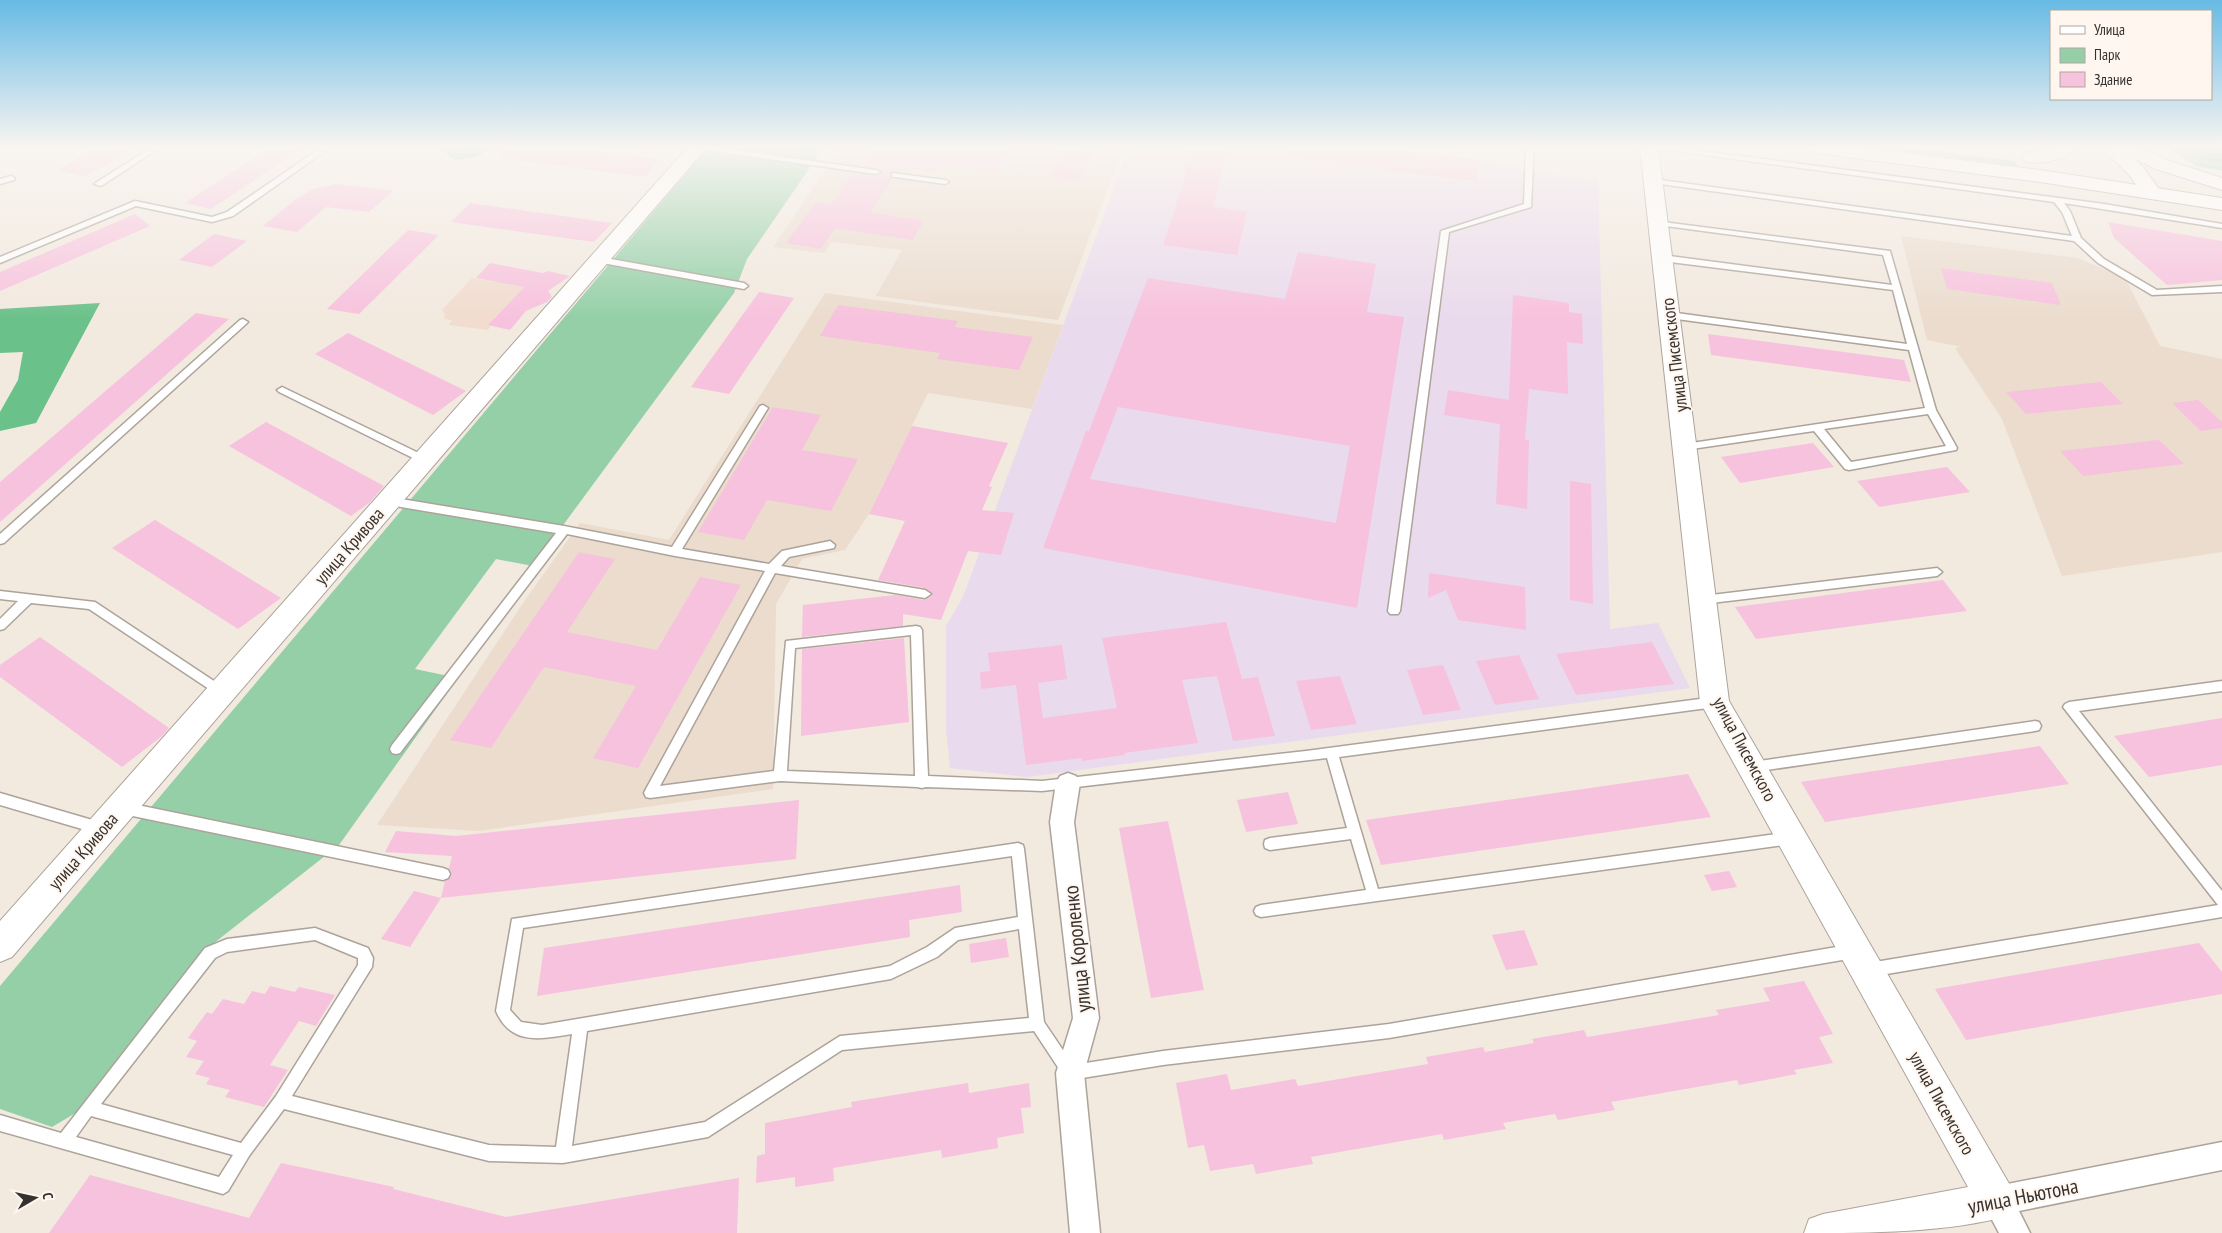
<svg xmlns="http://www.w3.org/2000/svg" width="2222" height="1233" font-family="'PT Sans Narrow',sans-serif">
<style>
.commercial{fill:#f1dccf}
.industrial{fill:#eadaed}
.built{fill:#ebdcce}
.green{fill:#94cfa7}
.forest{fill:#6bc18a}
.building{fill:#f7c2dd;fill-rule:evenodd}
.lines{fill:none;stroke-linecap:round;stroke-linejoin:round}
.service-casing{stroke:#aca39a;stroke-width:3}
.minor-casing{stroke:#aca39a;stroke-width:3}
.tertiary-casing{stroke:#aca39a;stroke-width:2}
.secondary-casing{stroke:#aca39a;stroke-width:2}
.primary-casing{stroke:#aca39a;stroke-width:2}
.service{fill:#fff;fill-rule:evenodd}
.minor{fill:#fff;fill-rule:evenodd}
.tertiary{fill:#fff;fill-rule:evenodd}
.secondary{fill:#fff;fill-rule:evenodd}
.primary{fill:#fff;fill-rule:evenodd}
.labels{text-anchor:middle;dominant-baseline:central;stroke-width:4;stroke-linejoin:round;paint-order:stroke}
.street-label{font-size:18px;fill:#35312e;stroke:#fef6ef}
.near-street-label{font-size:21px;fill:#35312e;stroke:#fef6ef}
</style>
<rect width="100%" height="100%" fill="#f2e9df"/>
<path class="commercial" d="M 472,278 L 524,287 L 494,318 L 488,330 L 449,325 L 452,320 L 444,319 L 445,314 L 442,310 Z"/>
<path class="industrial" d="M 1129,147 L 1367,147 L 1521,166 L 1521,171 L 1598,180 L 1610,629 L 1658,623 L 1690,688 L 1027,777 L 950,768 L 946,728 L 946,626 L 963,597 Z"/>
<path class="built" d="M 841,147 L 1124,147 L 1058,320 L 876,296 L 902,250 L 832,242 L 824,253 L 773,247 Z
M 1901,236 L 2078,258 L 2125,278 L 2160,346 L 2222,359 L 2222,552 L 2062,576 L 2002,419 L 1955,348 L 1962,347 L 1927,340 Z
M 825,293 L 1063,325 L 1032,409 L 928,393 L 869,514 L 845,550 L 802,559 L 776,604 L 773,789 L 479,831 L 377,825 L 525,600 L 580,523 L 669,540 Z"/>
<path class="green" d="M 708,147 L 824,147 L 747,259 L 734,293 L 533,566 L 496,559 L 415,669 L 458,678 L 339,845 L 209,947 L 79,1111 L 52,1127 L 0,1109 L 0,986 Z
M 1869,147 L 1902,147 L 2016,161 L 2017,166 Z
M 2167,147 L 2222,147 L 2222,171 L 2196,166 Z"/>
<path class="forest" d="M 440,147 L 495,147 L 476,157 L 455,160 L 441,150 Z
M 2189,147 L 2222,147 L 2222,163 L 2201,159 Z
M 100,303 L 36,423 L 0,431 L 0,412 L 18,380 L 23,352 L 0,353 L 0,309 Z"/>
<path class="building" d="M 97,147 L 135,147 L 85,177 L 58,170 Z
M 270,147 L 304,147 L 211,209 L 185,203 Z
M 502,147 L 562,147 L 659,159 L 645,177 L 501,158 Z
M 877,147 L 1011,147 L 998,172 L 940,165 L 936,172 L 900,167 L 897,172 L 891,172 L 890,177 L 892,179 L 870,212 L 924,221 L 912,240 L 835,228 L 821,249 L 786,243 L 816,202 L 831,205 L 851,175 L 857,176 L 859,173 L 876,176 L 881,174 L 882,171 L 877,168 L 863,166 Z
M 1192,147 L 1228,147 L 1213,207 L 1247,212 L 1237,255 L 1163,245 L 1187,171 L 1184,171 Z
M 1288,147 L 1367,147 L 1479,160 L 1477,181 L 1287,158 Z
M 1063,149 L 1092,152 L 1080,181 L 1049,177 Z
M 336,184 L 393,191 L 369,212 L 326,207 L 297,232 L 263,226 L 296,199 L 311,190 Z
M 470,203 L 612,223 L 594,242 L 451,222 Z
M 135,214 L 150,226 L 0,291 L 0,272 Z
M 2108,222 L 2222,241 L 2222,280 L 2167,285 L 2114,238 Z
M 408,230 L 439,235 L 359,314 L 327,309 Z
M 214,234 L 247,241 L 212,267 L 179,260 Z
M 1298,252 L 1376,264 L 1367,312 L 1404,317 L 1357,608 L 1043,548 L 1086,431 L 1089,431 L 1148,278 L 1285,299 ZM 1118,407 L 1350,446 L 1336,523 L 1090,479 Z
M 490,263 L 543,273 L 548,271 L 570,276 L 548,291 L 552,297 L 547,302 L 526,311 L 510,330 L 488,325 L 524,287 L 476,278 Z
M 1941,268 L 2052,283 L 2061,305 L 1947,289 Z
M 759,292 L 794,298 L 729,394 L 691,387 Z
M 1513,295 L 1569,303 L 1569,312 L 1582,314 L 1583,344 L 1567,342 L 1568,394 L 1529,389 L 1525,440 L 1529,440 L 1527,509 L 1496,504 L 1500,424 L 1444,415 L 1448,390 L 1509,400 Z
M 838,305 L 958,321 L 955,327 L 1033,337 L 1019,370 L 937,359 L 940,353 L 820,336 Z
M 196,313 L 229,319 L 0,522 L 0,482 Z
M 348,333 L 466,391 L 433,415 L 315,354 Z
M 1708,334 L 1904,360 L 1911,382 L 1711,355 Z
M 2101,382 L 2123,404 L 2026,414 L 2006,392 Z
M 2198,400 L 2222,422 L 2222,428 L 2201,431 L 2172,403 Z
M 773,407 L 821,415 L 802,450 L 858,459 L 831,511 L 767,500 L 744,540 L 698,532 Z
M 266,422 L 384,486 L 369,503 L 351,516 L 229,446 Z
M 912,426 L 1008,443 L 989,486 L 992,487 L 982,510 L 1014,513 L 1001,555 L 968,551 L 941,620 L 903,614 L 903,626 L 802,637 L 803,605 L 896,595 L 925,600 L 933,595 L 925,588 L 878,580 L 905,521 L 869,514 Z
M 2159,440 L 2184,464 L 2083,476 L 2060,451 Z
M 1813,443 L 1834,467 L 1740,483 L 1721,457 Z
M 1947,467 L 1970,492 L 1879,507 L 1857,481 Z
M 1570,481 L 1591,484 L 1593,604 L 1570,600 Z
M 155,520 L 281,598 L 238,629 L 112,548 Z
M 579,552 L 615,559 L 567,632 L 657,650 L 700,577 L 741,585 L 638,768 L 593,758 L 636,686 L 544,667 L 491,748 L 450,740 Z
M 1429,573 L 1525,587 L 1526,630 L 1458,620 L 1446,590 L 1428,598 Z
M 1943,580 L 1967,611 L 1756,639 L 1735,607 Z
M 1226,622 L 1242,679 L 1258,677 L 1275,736 L 1233,741 L 1217,676 L 1182,680 L 1198,743 L 1124,753 L 1125,755 L 1082,761 L 1082,758 L 1026,765 L 1016,685 L 981,689 L 980,672 L 990,671 L 988,653 L 1062,645 L 1067,679 L 1038,683 L 1043,718 L 1117,708 L 1102,638 Z
M 40,637 L 169,728 L 162,736 L 122,767 L 0,677 L 0,665 Z
M 904,638 L 909,722 L 801,736 L 802,649 Z
M 1652,642 L 1674,684 L 1576,695 L 1556,654 Z
M 1519,655 L 1539,699 L 1495,705 L 1476,661 Z
M 1443,665 L 1461,710 L 1423,715 L 1407,670 Z
M 1340,676 L 1357,724 L 1311,730 L 1296,681 Z
M 2222,718 L 2222,765 L 2149,777 L 2114,736 Z
M 2040,746 L 2069,784 L 1825,822 L 1801,782 Z
M 1688,774 L 1711,817 L 1381,865 L 1366,820 Z
M 1288,792 L 1298,824 L 1246,832 L 1237,800 Z
M 799,800 L 796,859 L 441,898 L 445,881 L 452,875 L 449,868 L 452,856 L 385,852 L 396,831 L 456,836 Z
M 1168,821 L 1204,990 L 1151,998 L 1119,828 Z
M 1729,871 L 1737,887 L 1712,891 L 1704,875 Z
M 960,885 L 962,912 L 909,920 L 910,937 L 537,996 L 544,948 Z
M 414,891 L 441,898 L 410,947 L 381,939 Z
M 1524,930 L 1538,965 L 1506,970 L 1492,935 Z
M 1006,938 L 1009,957 L 971,963 L 969,944 Z
M 2199,943 L 2222,972 L 2222,994 L 1966,1040 L 1935,989 Z
M 1804,981 L 1833,1034 L 1819,1037 L 1833,1063 L 1794,1070 L 1797,1074 L 1739,1085 L 1737,1080 L 1611,1102 L 1615,1110 L 1558,1120 L 1555,1114 L 1503,1123 L 1506,1129 L 1444,1140 L 1442,1134 L 1311,1157 L 1313,1164 L 1256,1174 L 1253,1164 L 1210,1171 L 1204,1145 L 1188,1148 L 1176,1083 L 1227,1074 L 1231,1090 L 1295,1079 L 1298,1086 L 1428,1064 L 1426,1057 L 1483,1047 L 1485,1052 L 1534,1043 L 1532,1039 L 1584,1030 L 1587,1037 L 1719,1015 L 1716,1010 L 1770,1001 L 1763,988 Z
M 270,986 L 295,992 L 299,987 L 335,995 L 316,1026 L 299,1021 L 270,1065 L 288,1070 L 264,1107 L 225,1097 L 230,1090 L 206,1084 L 210,1078 L 195,1074 L 204,1061 L 186,1057 L 197,1041 L 188,1038 L 207,1012 L 212,1014 L 223,999 L 244,1004 L 252,991 L 265,994 Z
M 968,1083 L 969,1093 L 1029,1083 L 1031,1107 L 1021,1108 L 1024,1133 L 997,1138 L 998,1148 L 942,1158 L 941,1150 L 833,1168 L 834,1181 L 795,1187 L 795,1177 L 756,1183 L 757,1156 L 765,1154 L 765,1123 L 852,1107 L 851,1102 Z
M 281,1163 L 394,1187 L 393,1189 L 506,1217 L 739,1178 L 737,1233 L 49,1233 L 90,1175 L 249,1218 Z"/>
<g class="lines">
<defs>
<path id="service" d="M 152,147 L 161,147 L 101,186 L 94,184 Z
M 322,147 L 331,147 L 233,216 L 212,222 L 136,206 L 0,263 L 0,257 L 135,201 L 212,217 L 227,212 Z
M 694,147 L 713,147 L 876,170 L 880,172 L 876,174 L 698,149 Z
M 1526,147 L 1534,147 L 1531,207 L 1449,232 L 1400,611 L 1398,614 L 1390,614 L 1388,611 L 1441,231 L 1524,204 Z
M 1654,147 L 1673,147 L 2104,204 L 2222,224 L 2222,228 L 2064,203 L 2070,211 L 2081,238 L 2104,259 L 2157,290 L 2222,286 L 2222,292 L 2152,295 L 2098,263 L 2074,241 L 1653,183 L 1649,181 L 1653,179 L 2072,236 L 2062,212 L 2054,202 L 1658,149 Z
M 892,173 L 945,180 L 949,182 L 945,184 L 895,177 L 892,177 Z
M 11,176 L 15,178 L 14,180 L 0,184 L 0,179 Z
M 1655,221 L 1890,251 L 1936,410 L 1957,448 L 1956,450 L 1849,470 L 1845,469 L 1814,431 L 1685,450 L 1681,449 L 1680,447 L 1681,445 L 1685,444 L 1925,408 L 1909,350 L 1669,318 L 1665,315 L 1669,312 L 1907,344 L 1893,290 L 1662,261 L 1658,258 L 1662,255 L 1892,285 L 1883,255 L 1658,225 L 1655,225 ZM 1928,414 L 1946,446 L 1851,462 L 1824,429 Z
M 600,257 L 744,283 L 748,286 L 744,289 L 597,262 L 596,260 Z
M 243,319 L 248,322 L 246,324 L 4,543 L 0,544 L 0,534 L 240,320 Z
M 282,387 L 429,458 L 430,460 L 425,464 L 421,462 L 279,392 L 277,390 Z
M 763,405 L 768,408 L 682,549 L 769,564 L 782,551 L 830,541 L 835,545 L 834,548 L 789,557 L 781,566 L 925,590 L 931,594 L 925,598 L 775,573 L 660,786 L 774,771 L 786,641 L 916,626 L 920,627 L 922,630 L 928,776 L 1042,781 L 1306,751 L 1715,697 L 1719,699 L 1721,702 L 1719,705 L 1715,707 L 1339,757 L 1378,889 L 1791,832 L 1796,834 L 1797,838 L 1796,842 L 1791,844 L 1261,917 L 1256,915 L 1254,911 L 1256,907 L 1261,905 L 1366,890 L 1351,839 L 1270,850 L 1265,848 L 1264,844 L 1265,840 L 1270,838 L 1347,828 L 1327,758 L 1042,791 L 926,787 L 922,788 L 917,787 L 780,781 L 650,798 L 646,797 L 644,793 L 646,789 L 765,571 L 675,556 L 567,534 L 400,753 L 396,754 L 392,753 L 390,749 L 392,745 L 556,533 L 389,505 L 385,504 L 384,501 L 385,498 L 389,497 L 564,526 L 672,547 L 760,406 ZM 911,635 L 915,776 L 787,771 L 795,648 Z
M 1937,568 L 1942,572 L 1937,576 L 1703,604 L 1697,600 L 1703,596 Z
M 0,591 L 95,602 L 226,689 L 228,692 L 226,695 L 222,697 L 218,695 L 89,609 L 31,603 L 4,629 L 0,630 L 0,619 L 18,601 L 0,599 Z
M 2222,681 L 2222,691 L 2079,711 L 2222,891 L 2222,917 L 1869,977 L 1864,975 L 1862,970 L 1864,965 L 1869,963 L 2218,905 L 2063,707 L 2065,704 L 2069,702 Z
M 2035,721 L 2039,722 L 2041,726 L 2039,730 L 2035,731 L 1753,772 L 1749,771 L 1747,767 L 1749,763 L 1753,762 Z
M 0,793 L 99,822 L 104,824 L 105,828 L 104,832 L 99,834 L 0,805 Z
M 123,802 L 443,868 L 448,870 L 450,874 L 448,878 L 443,880 L 123,814 L 119,812 L 117,808 L 119,804 Z
M 1018,843 L 1023,845 L 1024,849 L 1044,1022 L 1073,1065 L 1163,1051 L 1389,1024 L 1854,944 L 1859,946 L 1861,951 L 1859,956 L 1854,958 L 1389,1038 L 1163,1065 L 1070,1080 L 1065,1078 L 1034,1031 L 842,1050 L 708,1137 L 563,1163 L 489,1161 L 284,1109 L 249,1156 L 228,1191 L 223,1194 L 0,1131 L 0,1115 L 61,1133 L 205,948 L 227,939 L 315,928 L 368,948 L 373,958 L 372,967 L 292,1096 L 489,1145 L 556,1147 L 572,1034 C 541,1039 511,1046 496,1011 L 512,919 ZM 1012,856 L 1018,917 L 955,928 L 927,947 L 890,966 L 542,1025 L 521,1022 L 510,1010 L 523,928 ZM 1019,929 L 1029,1018 L 840,1036 L 705,1122 L 572,1146 L 587,1031 L 891,979 L 937,957 L 958,940 ZM 315,940 L 358,958 L 358,965 L 276,1096 L 241,1143 L 101,1104 L 215,958 L 227,952 ZM 91,1116 L 233,1155 L 219,1177 L 76,1137 Z"/>
<path id="minor" d="M 1068,773 L 1076,776 L 1080,783 L 1074,822 L 1099,1018 L 1084,1073 L 1100,1233 L 1070,1233 L 1056,1073 L 1073,1018 L 1050,822 L 1056,783 L 1060,776 Z
M 2222,1142 L 2222,1170 L 2019,1211 L 2030,1233 L 1999,1233 L 1982,1201 L 1987,1191 L 1997,1186 Z"/>
<path id="tertiary" d="M 688,147 L 707,147 L 12,957 L 0,962 L 0,921 Z
M 1640,147 L 1658,147 L 1729,701 L 2011,1187 L 2016,1201 L 2011,1215 C 1949,1233 1869,1233 1804,1233 L 1809,1219 L 1823,1214 L 1968,1187 L 1700,702 Z"/>
<path id="secondary" d="M 2054,147 L 2076,147 C 2067,161 2040,165 2025,161 L 2022,157 L 2025,153 Z
M 2106,147 L 2140,147 L 2170,161 L 2222,178 L 2222,190 L 2156,169 L 2134,158 L 2144,168 L 2161,192 L 2158,196 L 2151,198 L 2144,196 L 2130,176 L 2107,153 L 2105,149 Z"/>
<path id="primary" d="M 1807,147 L 1858,147 L 2040,170 L 2222,198 L 2222,210 L 2040,182 L 1816,153 L 1809,151 Z"/>
</defs>
<use href="#service" class="service-casing"/>
<use href="#minor" class="minor-casing"/>
<use href="#tertiary" class="tertiary-casing"/>
<use href="#secondary" class="secondary-casing"/>
<use href="#primary" class="primary-casing"/>
<use href="#service" class="service"/>
<use href="#minor" class="minor"/>
<use href="#tertiary" class="tertiary"/>
<use href="#secondary" class="secondary"/>
<use href="#primary" class="primary"/>
</g>
<linearGradient id="sky" x2="0" y2="1"><stop stop-color="#67bae5"/><stop offset="0.46" stop-color="#f9f5f1"/><stop offset="1" stop-color="#f9f5f1" stop-opacity="0"/></linearGradient>
<rect width="2222" height="319" fill="url(#sky)"/>
<g class="labels">
<g class="street-label">
<text transform="translate(1674 355) rotate(-97)">улица Писемского</text>
<text transform="translate(349 546) rotate(-49)">улица Кривова</text>
<text transform="translate(1745 749) rotate(62)">улица Писемского</text>
<text transform="translate(83 851) rotate(-49)">улица Кривова</text>
<text transform="translate(1942 1103) rotate(61)">улица Писемского</text>
</g>
<g class="near-street-label">
<text transform="translate(1077 949) rotate(-96)">улица Короленко</text>
<text transform="translate(2023 1196) rotate(-11)">улица Ньютона</text>
</g>
</g>
<rect x="2050" y="10" width="162" height="90" fill="#fef6ef" stroke="#aea7a2"/>
<rect x="2060" y="26" width="25" height="8" fill="#ffffff" stroke="#aea7a2"/>
<text x="2094" y="35" font-size="15" fill="#35312e">Улица</text>
<rect x="2060" y="48" width="25" height="15" fill="#94cfa7" stroke="#aea7a2"/>
<text x="2094" y="60" font-size="15" fill="#35312e">Парк</text>
<rect x="2060" y="72" width="25" height="15" fill="#f7c2dd" stroke="#aea7a2"/>
<text x="2094" y="85" font-size="15" fill="#35312e">Здание</text>
<g transform="translate(35 1198) rotate(81)" stroke="#fef6ef" stroke-width="4" paint-order="stroke">
<path d="M0-4L9 19L0 12L-9 19Z" fill="#35312e"/>
<text y="-8" font-size="14" font-weight="bold" text-anchor="middle" fill="#35312e">С</text>
</g>
</svg>
